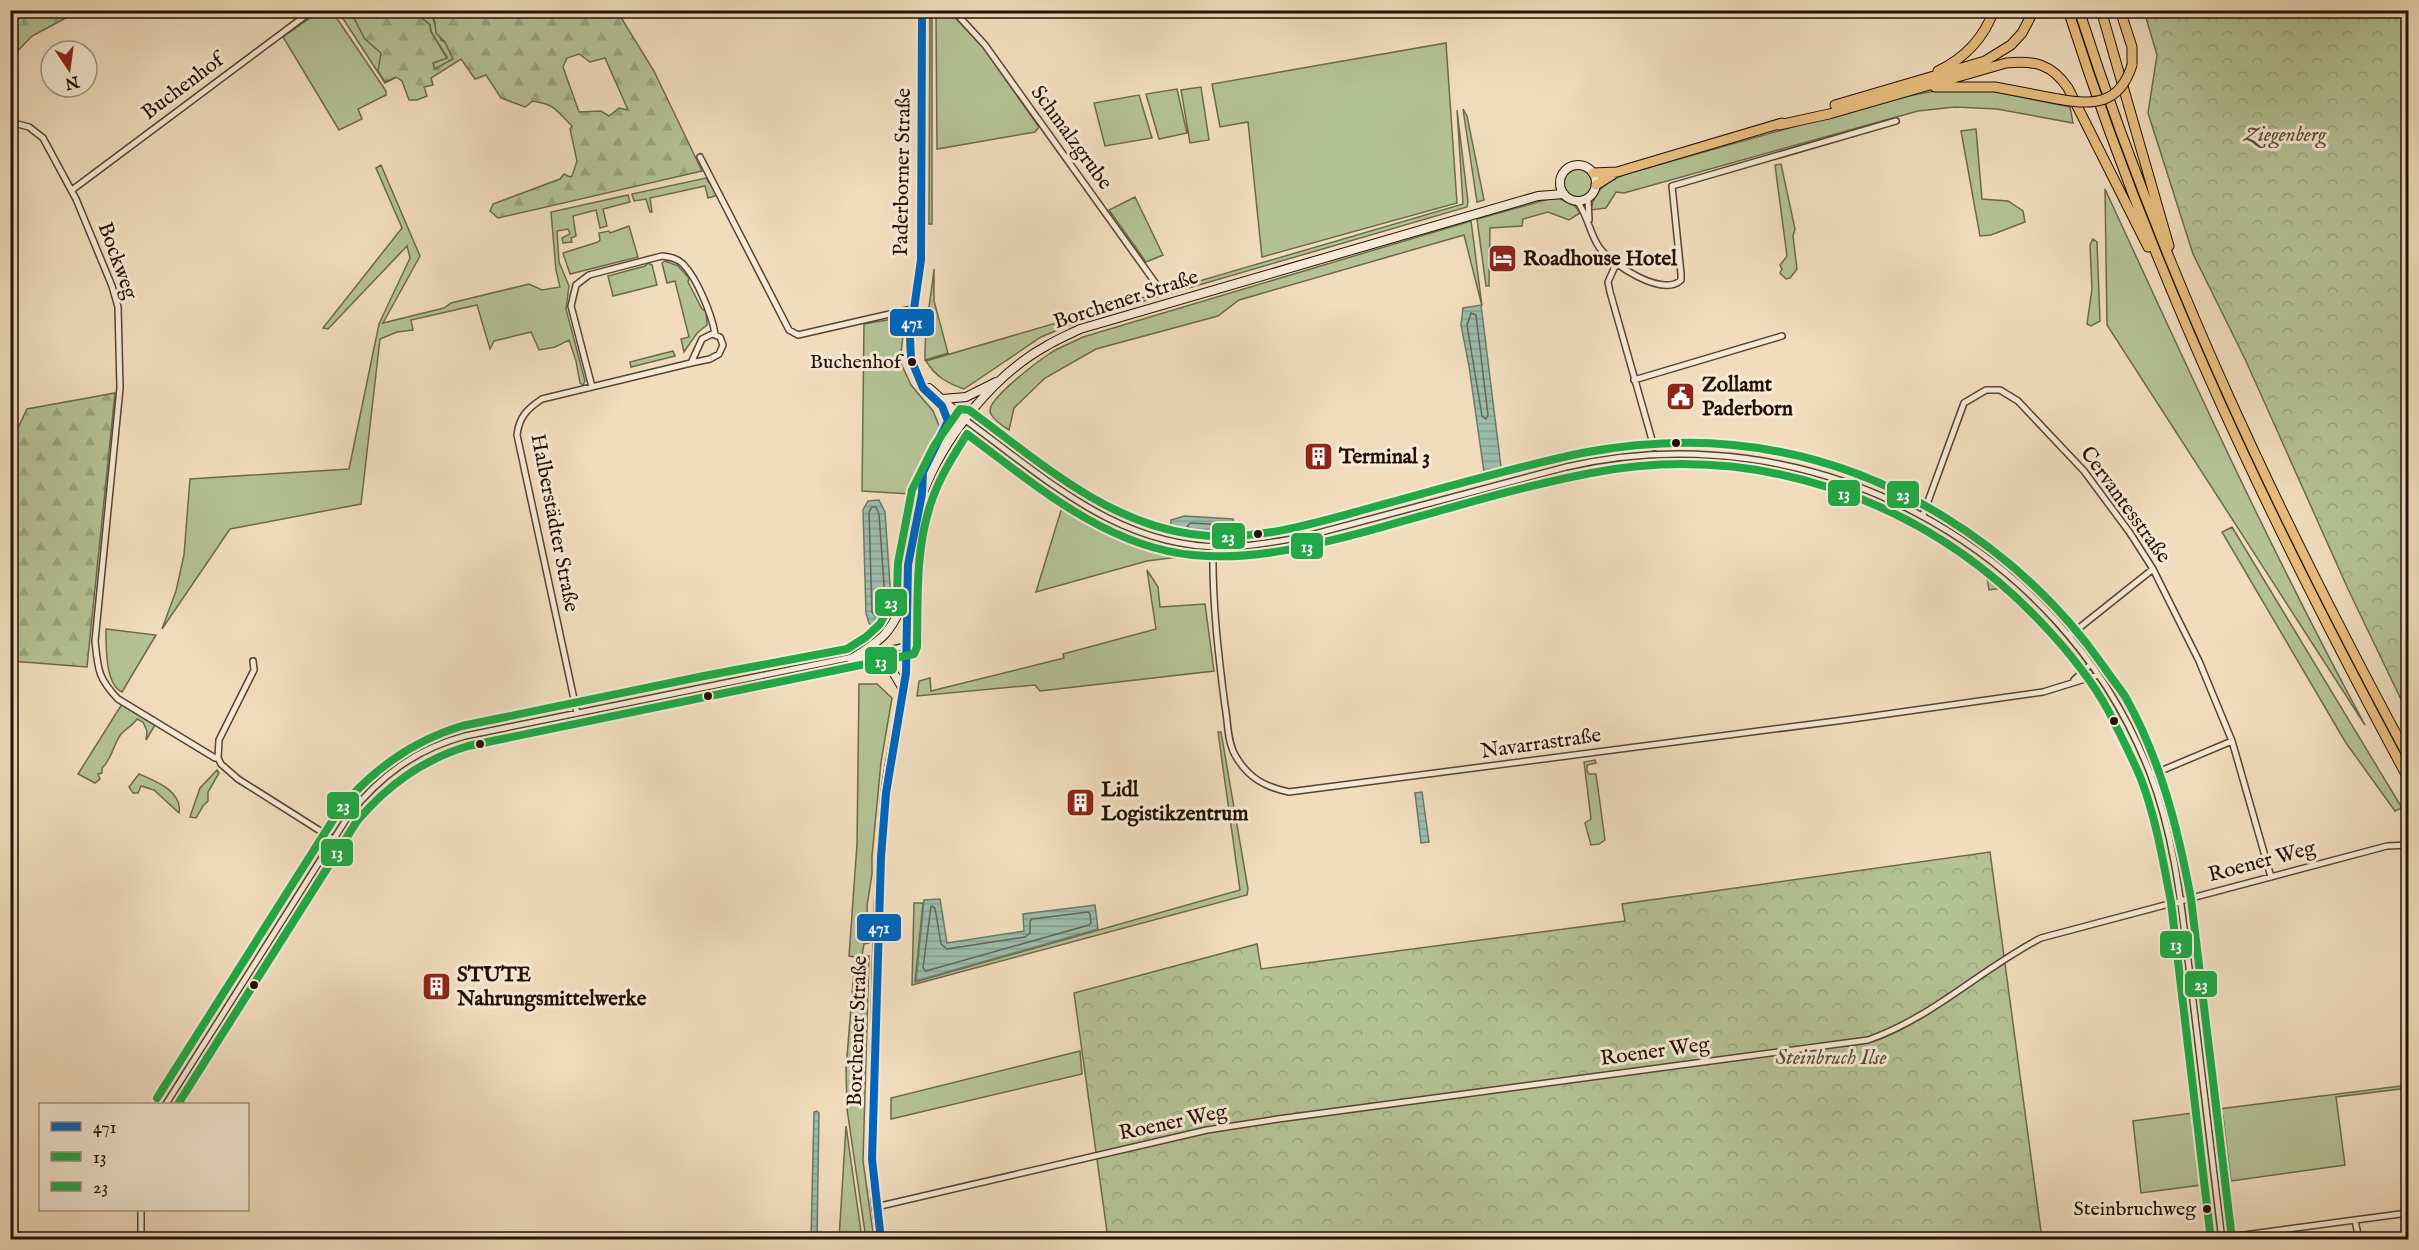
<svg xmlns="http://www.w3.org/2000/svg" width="2419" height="1250" font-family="'IM FELL English',serif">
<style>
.green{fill:#b4c296;stroke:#6c6a4d;stroke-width:1.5}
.forest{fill:url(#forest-firs);stroke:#6c6a4d;stroke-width:1.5;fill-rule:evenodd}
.park{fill:url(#park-crowns);stroke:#6c6a4d;stroke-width:1.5}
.water{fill:url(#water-rules);stroke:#6c7868;stroke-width:1.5}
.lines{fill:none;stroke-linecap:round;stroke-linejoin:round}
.shore{stroke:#606758;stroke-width:1.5}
.minor-casing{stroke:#564432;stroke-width:8}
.secondary-casing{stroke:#231104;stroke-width:10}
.motorway-casing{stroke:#231104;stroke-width:11}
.minor{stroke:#f6e9d5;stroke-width:5}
.secondary{stroke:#f6e9d5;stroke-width:8}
.motorway{stroke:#e8be7f;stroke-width:9}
.motorway-bridge-casing{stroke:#231104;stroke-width:11;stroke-linecap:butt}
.motorway-bridge{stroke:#e8be7f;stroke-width:9}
.bus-1-casing{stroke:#f6e9d5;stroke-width:12}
.bus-2-casing{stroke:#f6e9d5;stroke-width:12}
.bus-3-casing{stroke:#f6e9d5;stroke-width:12}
.bus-1{stroke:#0065bd;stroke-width:8}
.bus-2{stroke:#20a946;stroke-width:8}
.bus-3{stroke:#20a946;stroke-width:8}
.bus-dot{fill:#231104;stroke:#f6e9d5;stroke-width:2}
.labels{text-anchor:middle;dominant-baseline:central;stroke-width:6;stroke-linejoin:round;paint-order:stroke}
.bus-label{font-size:20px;fill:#231104;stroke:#f6e9d5;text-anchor:end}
.street-label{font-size:21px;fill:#231104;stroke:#f6e9d5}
.park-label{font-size:21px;font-style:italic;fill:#564f37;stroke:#f6e9d5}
.poi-label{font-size:21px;font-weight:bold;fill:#231104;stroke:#f6e9d5;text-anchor:start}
.line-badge{stroke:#f6e9d5;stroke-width:2}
.badge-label{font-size:16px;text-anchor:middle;font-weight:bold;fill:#fff}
</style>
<defs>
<pattern id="forest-firs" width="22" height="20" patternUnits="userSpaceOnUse" patternTransform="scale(1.5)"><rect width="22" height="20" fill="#b4c296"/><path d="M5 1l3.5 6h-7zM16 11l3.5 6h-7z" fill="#9aa680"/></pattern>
<pattern id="park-crowns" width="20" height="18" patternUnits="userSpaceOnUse" patternTransform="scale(1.5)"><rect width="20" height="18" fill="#b4c296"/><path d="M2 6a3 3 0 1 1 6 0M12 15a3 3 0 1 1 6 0" fill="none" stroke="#9aa680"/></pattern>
<pattern id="water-rules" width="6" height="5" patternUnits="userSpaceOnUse" patternTransform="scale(1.5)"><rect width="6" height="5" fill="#9cbdab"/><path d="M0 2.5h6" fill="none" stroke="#86a192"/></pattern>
</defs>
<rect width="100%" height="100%" fill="#f1ddbe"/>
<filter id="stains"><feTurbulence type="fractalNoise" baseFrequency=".00333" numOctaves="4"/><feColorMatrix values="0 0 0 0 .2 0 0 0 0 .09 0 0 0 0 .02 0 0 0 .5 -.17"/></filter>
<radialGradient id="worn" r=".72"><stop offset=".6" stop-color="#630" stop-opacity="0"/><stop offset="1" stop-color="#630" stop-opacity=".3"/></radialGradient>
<path class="green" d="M 320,11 L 332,11 L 386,91 L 386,95 L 358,109 L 362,119 L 339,130 L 283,37 Z
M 338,11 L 355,11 L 399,76 L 385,83 Z
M 419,11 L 430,11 L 441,40 L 445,42 L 453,59 L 434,70 L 433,63 L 447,57 L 431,32 L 430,25 L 418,15 Z
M 932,11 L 932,224 L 929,224 L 930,11 Z
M 936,11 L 949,11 L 983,47 L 1039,127 L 1035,132 L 937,149 Z
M 1446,43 L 1457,203 L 1262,257 L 1248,122 L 1220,127 L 1212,84 Z
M 1201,87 L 1209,140 L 1190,143 L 1181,90 Z
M 1177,89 L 1187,133 L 1159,139 L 1146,94 Z
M 1935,91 L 1992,91 L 2070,107 L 2073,123 L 1997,109 L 1955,107 L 1918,111 L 1624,193 L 1616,192 L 1606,208 L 1591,210 C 1594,189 1608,181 1626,174 L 1892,99 Z
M 1139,95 L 1152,138 L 1105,146 L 1094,103 Z
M 1463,109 L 1467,116 L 1484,200 L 1477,202 Z
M 1457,110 L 1468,202 L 1467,207 L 1089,317 L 1041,337 L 964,389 C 947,383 936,377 926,361 L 1463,204 Z
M 1976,129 L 1982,199 L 2008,201 L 2023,211 L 2025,222 L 1991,235 L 1980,236 L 1961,131 Z
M 1781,164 L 1795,229 L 1793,236 L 1797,269 L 1790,278 L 1786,279 L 1780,273 L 1782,269 L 1780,265 L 1787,256 L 1775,165 Z
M 381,165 L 420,256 L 383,323 L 444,308 L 451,303 L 529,284 L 542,290 L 560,287 L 556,270 L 551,212 L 628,195 L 630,202 L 603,209 L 607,226 L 600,228 L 596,210 L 573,216 L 576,236 L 571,238 L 572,242 L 563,243 L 562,238 L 570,234 L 568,229 L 557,231 L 559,262 L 569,286 L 566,309 L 585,381 L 583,385 L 580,383 L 576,361 L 569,340 L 555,347 L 539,350 L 531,332 L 494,341 L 490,349 L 477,305 L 411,320 L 413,330 L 397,332 L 380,339 L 361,504 L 230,529 L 162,629 L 176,591 L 184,555 L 190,479 L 349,469 L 379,324 L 410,258 L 407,246 L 328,329 L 323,328 L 402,228 L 376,168 Z
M1564 183a14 14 0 1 1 28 0a14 14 0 1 1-28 0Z
M 706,178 L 718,195 L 708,198 L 705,186 L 650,198 L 652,212 L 650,212 L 646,199 L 634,201 L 632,194 Z
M 2105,189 C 2188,369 2270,550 2365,725 L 2107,325 Z
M 1135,197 L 1163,255 L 1146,262 L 1109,210 Z
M 1556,197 L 1575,206 L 1580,213 L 1569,220 L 1548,212 L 1523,219 L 1522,226 L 1490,228 L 1489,286 L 1486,286 L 1477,219 Z
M 1471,221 L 1482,306 L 1464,235 L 1239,300 L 1218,316 L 1096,349 L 1045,378 L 1014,408 L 1009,430 C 1003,426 991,419 990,411 C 989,398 1037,362 1049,354 C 1059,347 1072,343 1083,337 Z
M 629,226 L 638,257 L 570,274 L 563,253 L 598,242 L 600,240 L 599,233 L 609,231 L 610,233 Z
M 2093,239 L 2097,242 L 2100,321 L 2091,326 L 2087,324 L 2092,289 L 2090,245 Z
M 665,261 L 678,266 L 689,278 L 688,282 L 702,309 L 706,311 L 707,325 L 697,333 L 684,352 L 681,339 L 689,337 L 675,281 L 667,283 L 662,263 Z
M 648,263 L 652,265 L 657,285 L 613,296 L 608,276 L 645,266 Z
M 934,269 L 934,301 L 948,353 L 925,360 C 924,329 931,299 934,269 Z
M 899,318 L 904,327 L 900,361 L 911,385 L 933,411 L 940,428 L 910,494 L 862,491 L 864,324 Z
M 673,351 L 675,356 L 631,367 L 630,362 Z
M 1063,504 C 1103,527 1140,546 1186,551 L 1186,556 L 1147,561 L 1036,592 Z
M 2232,527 L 2402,808 L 2395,811 L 2346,743 L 2222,532 Z
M 1985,565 L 2010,587 L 1989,590 Z
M 1147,570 L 1158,587 L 1160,607 L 1205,604 L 1214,671 L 1040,691 L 1035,685 L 917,696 L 919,681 L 930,678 L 931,691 L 1064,658 L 1063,654 L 1156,629 Z
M 106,629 L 156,635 L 122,692 C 105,684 106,646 106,629 Z
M 859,684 L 877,684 L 892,698 L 881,762 L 872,856 L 872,874 L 867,906 L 869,943 L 864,944 L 862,955 L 869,956 L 863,1161 L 874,1240 L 866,1239 L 847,1109 L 846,1069 L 855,957 L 849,956 L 857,844 Z
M 122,704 L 155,725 L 146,740 L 147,731 L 143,722 L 137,719 C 133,725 127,728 122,733 C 113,743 113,758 102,768 L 102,773 L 98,774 L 100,779 L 95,783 L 78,774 Z
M 1218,732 L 1221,732 L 1248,889 L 1247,895 L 912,985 L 914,903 L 923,903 L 915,982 L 1240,890 Z
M 1595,760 L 1596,763 L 1587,765 L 1587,771 L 1589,774 L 1596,774 L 1605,840 L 1599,844 L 1591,845 L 1585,823 L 1591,819 L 1584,762 Z
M 217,770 L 219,773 L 208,792 L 208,801 L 203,806 L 196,818 L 190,817 L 200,788 Z
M 139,774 C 155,781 183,791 179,813 L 154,790 L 141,786 L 138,793 L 133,793 L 129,787 Z
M 1080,1051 L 1082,1074 L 891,1119 L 891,1098 Z
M 2408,1085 L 2408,1088 L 2336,1097 L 2345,1165 L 2231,1181 L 2223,1116 L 2212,1117 L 2211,1110 Z
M 2200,1112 L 2209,1184 L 2141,1193 L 2133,1121 Z
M 846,1126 L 862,1239 L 839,1239 Z
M 2347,1232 L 2348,1239 L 2287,1239 Z"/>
<path class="forest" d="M 11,10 L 79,10 L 79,11 L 32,36 L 11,58 Z
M 350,11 L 419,11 L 418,15 L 430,25 L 431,32 L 447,58 L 433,63 L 435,69 L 453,59 L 445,42 L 436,33 L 435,22 L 430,11 L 617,11 L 654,71 L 702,171 L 498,218 L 490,211 L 493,204 L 560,179 L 564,174 L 570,177 L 572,176 L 577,161 L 570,129 L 572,126 C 556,111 557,105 533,101 L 525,107 L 501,98 L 486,75 L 475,79 L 461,59 L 431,78 L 433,85 L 424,87 L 427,96 L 417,100 L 409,100 L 402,81 L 396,77 L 385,82 L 378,71 L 381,53 L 365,39 ZM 579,54 L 590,62 L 605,58 L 628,110 L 619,108 L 609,116 L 601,111 L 579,112 L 563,67 L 567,58 Z
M 115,393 L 87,667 L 11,661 L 11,443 L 27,409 Z"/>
<path class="park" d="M 2144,11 L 2408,11 L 2408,714 L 2348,589 L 2245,359 L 2193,254 L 2148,113 L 2157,55 Z
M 1990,852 L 2042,1239 L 1108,1239 L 1074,993 L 1257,944 L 1261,969 L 1625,921 L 1622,904 Z"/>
<path class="water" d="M 1481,305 L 1502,475 L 1485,479 L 1469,366 L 1461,325 L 1463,308 Z
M 879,500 L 885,512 L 891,600 L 881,625 L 873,627 L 869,623 L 866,613 L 863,510 L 868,501 Z
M 1184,516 L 1233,519 L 1237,534 L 1235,538 L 1213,537 L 1170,531 L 1171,520 Z
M 1422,792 L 1429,842 L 1421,843 L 1415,793 Z
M 940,899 L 947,943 L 1024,931 L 1023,914 L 1095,905 L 1098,929 L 916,981 L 924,900 Z
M 817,1111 L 819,1113 L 817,1239 L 811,1240 L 814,1112 Z"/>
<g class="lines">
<path class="shore" d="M 1471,313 L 1476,315 L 1488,415 L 1486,419 L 1482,416 L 1467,325 Z
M 872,507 L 876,507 L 879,514 L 885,599 L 876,617 L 872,612 L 869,512 Z
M 1190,523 L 1227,525 L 1229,529 L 1226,532 L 1192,529 L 1187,527 Z
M 931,906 L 935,908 L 941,944 L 947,949 L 1025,937 L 1030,933 L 1030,921 L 1032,919 L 1088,912 L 1090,914 L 1091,923 L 1089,925 L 926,971 L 923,968 Z"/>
<defs>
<path id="minor" d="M 953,10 L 985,45 L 1159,288
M 10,122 L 29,127 L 43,138 L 76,199 L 112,286 L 118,307 L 120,388 L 95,641 C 98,670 98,678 118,699 L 215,758 L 218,758
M 700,157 L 789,330 L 798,335 L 916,308
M 72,190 L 313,10
M 1588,198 L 1589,220
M 1577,201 C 1588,216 1590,234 1599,247 C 1611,264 1663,298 1681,280 L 1681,274 L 1672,186 L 1896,121
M 1616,264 L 1608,282 L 1610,292 L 1654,447
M 1634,380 L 1782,336
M 592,387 L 571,306 L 576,285 L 589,275 L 662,256 C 670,257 677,258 683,264 C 697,278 712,315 715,334
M 964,419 C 1047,479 1120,550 1230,547 C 1255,546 1279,541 1303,537 L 1566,467 C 1807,411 2060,541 2150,773 C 2176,840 2182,913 2191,984 C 2201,1069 2212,1154 2222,1240
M 1923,515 L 1964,403 L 1986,390 L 2000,390 L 2018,401 L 2084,471 L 2130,533 L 2153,569 L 2199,661 L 2232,741 L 2271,877
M 1213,546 C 1212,600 1218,652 1225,706 C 1228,721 1227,741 1235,755 C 1248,778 1265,787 1289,792 L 1852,719 L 2043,692 L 2098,675
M 2069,636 L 2153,569
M 253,661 L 254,670 L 219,740 L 218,758 L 221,764 L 238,779 L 333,839
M 2074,680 L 2090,665
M 577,713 L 517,435 C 519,417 527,409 542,399 L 691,363 L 702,339 L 712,334 L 720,337 L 723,345 L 719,354 L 710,359 L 691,363
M 2151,775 L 2232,741
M 166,1104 L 349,815 C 380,776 416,749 465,736 L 907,646
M 876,1207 L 1207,1130 L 1278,1119 L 1868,1040 C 1932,1018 1981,969 2041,938 L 2387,846 L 2408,845
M 141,1210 L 141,1240
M 2222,1238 L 2355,1220
M 2359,1240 L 2355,1220 L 2408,1213"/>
<path id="secondary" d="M 922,10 L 921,260 L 910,337 L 911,359 L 923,388 L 942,406 L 948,421 L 923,472 L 923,489
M1560 183a18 18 0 1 1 36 0a18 18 0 1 1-36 0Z
M 929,388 L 964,419
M 943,399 L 966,397 L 996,382
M 851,659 C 884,639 890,633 906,598
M 851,659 C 886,660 886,659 903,689
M 881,1240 L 876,1207 L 872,1159 C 876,1039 875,917 885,796 C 889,754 902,713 906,671 C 912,612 902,552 922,496 C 942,439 994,374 1048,345 C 1058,339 1070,334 1080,329 L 1538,196 L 1564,194"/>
<path id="motorway" d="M 2068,10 C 2155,282 2273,528 2408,778
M 2079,10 C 2163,272 2278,515 2408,756
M 2101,10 L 2169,246
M 2120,10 L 2132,47 L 2132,65
M 1938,71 C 1965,58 1984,38 1994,10
M 1935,87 L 1995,87 L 2058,99
M 1835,105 L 1985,61 L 2011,45 L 2022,33 L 2034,10
M 1779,125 L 1829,114 L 2006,63 C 2034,60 2052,64 2068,88 L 2148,247
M 1593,173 L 1617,172 L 1782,123
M 1596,185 L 1612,175"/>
</defs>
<use href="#minor" class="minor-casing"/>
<use href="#secondary" class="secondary-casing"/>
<use href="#motorway" class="motorway-casing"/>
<use href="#minor" class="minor"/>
<use href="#secondary" class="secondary"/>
<use href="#motorway" class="motorway"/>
<defs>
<path id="motorway-bridge" d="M 2058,99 C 2094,106 2120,104 2132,65"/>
</defs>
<use href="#motorway-bridge" class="motorway-bridge-casing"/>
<use href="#motorway-bridge" class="motorway-bridge"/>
<defs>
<path id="bus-1" d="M 881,1240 L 872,1159 L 881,857 L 886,793 L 906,673 L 908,565 L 922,494 L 923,472 L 948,421 L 942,406 L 923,388 L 911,359 L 910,337 L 921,260 L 922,10"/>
<path id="bus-2" d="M 178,1104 L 357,821 C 388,785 422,760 468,746 L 914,654 L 917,647 C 918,598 915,547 932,500 C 940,476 954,455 967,434 C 1034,484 1106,547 1193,555 C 1256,561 1315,545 1375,529 C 1447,509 1518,487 1591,473 C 1756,441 1921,498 2037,618 C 2064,646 2091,678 2109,712 C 2120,734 2132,757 2141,779 C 2156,818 2163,861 2171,902 L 2211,1240"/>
<path id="bus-3" d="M 157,1098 L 340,809 C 373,769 412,741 462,726 L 704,676 L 847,649 L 866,637 L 880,624 L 897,591 L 898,563 L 912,490 L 934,446 L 960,409 L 969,410 C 1037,460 1105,522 1191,534 C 1252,543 1312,524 1370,508 C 1440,489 1511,468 1582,453 C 1631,444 1683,440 1733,445 C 1882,459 2019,546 2104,667 C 2111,678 2120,688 2126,698 C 2161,761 2178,829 2191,899 L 2232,1239"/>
</defs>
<use href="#bus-1" class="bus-1-casing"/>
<use href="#bus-2" class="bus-2-casing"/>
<use href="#bus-3" class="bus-3-casing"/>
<use href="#bus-1" class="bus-1"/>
<use href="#bus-2" class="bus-2"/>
<use href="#bus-3" class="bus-3"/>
</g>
<defs>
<symbol id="hotel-square" viewBox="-11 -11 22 22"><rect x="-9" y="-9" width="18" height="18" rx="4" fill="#8f2418" stroke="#f6e9d5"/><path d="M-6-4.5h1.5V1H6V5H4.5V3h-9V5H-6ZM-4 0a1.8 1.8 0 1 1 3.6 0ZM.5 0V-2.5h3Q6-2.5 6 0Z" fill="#fff"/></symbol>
<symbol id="civic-square" viewBox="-11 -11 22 22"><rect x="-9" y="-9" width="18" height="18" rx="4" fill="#8f2418" stroke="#f6e9d5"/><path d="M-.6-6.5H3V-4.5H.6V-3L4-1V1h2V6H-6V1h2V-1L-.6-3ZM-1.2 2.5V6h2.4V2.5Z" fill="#fff"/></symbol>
<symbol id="building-square" viewBox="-11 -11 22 22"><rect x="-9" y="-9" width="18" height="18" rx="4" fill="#8f2418" stroke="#f6e9d5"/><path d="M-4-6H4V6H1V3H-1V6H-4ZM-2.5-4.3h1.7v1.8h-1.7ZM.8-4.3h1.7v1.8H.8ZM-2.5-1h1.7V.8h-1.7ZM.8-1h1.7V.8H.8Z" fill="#fff"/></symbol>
</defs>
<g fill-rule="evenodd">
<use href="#hotel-square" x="1486" y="242" width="33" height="33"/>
<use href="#civic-square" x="1664" y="380" width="33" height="33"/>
<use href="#building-square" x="1302" y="440" width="33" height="33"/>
<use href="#building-square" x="1064" y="786" width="33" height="33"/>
<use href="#building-square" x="420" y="970" width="33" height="33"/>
</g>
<g class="bus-dot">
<circle cx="912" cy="362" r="5"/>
<circle cx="1676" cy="443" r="5"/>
<circle cx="1258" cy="534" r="5"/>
<circle cx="708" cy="696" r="5"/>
<circle cx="2114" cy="721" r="5"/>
<circle cx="480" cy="744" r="5"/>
<circle cx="254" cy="985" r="5"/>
<circle cx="2207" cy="1209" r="5"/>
</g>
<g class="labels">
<g class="bus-label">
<text x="901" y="362">Buchenhof</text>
<text x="2196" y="1209">Steinbruchweg</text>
</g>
<g class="street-label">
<text transform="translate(183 87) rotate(-37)">Buchenhof</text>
<text transform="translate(1071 138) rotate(54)">Schmalzgrube</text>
<text transform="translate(903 172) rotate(-89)">Paderborner Straße</text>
<text transform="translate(117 261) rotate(70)">Bockweg</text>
<text transform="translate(1126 300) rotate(-18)">Borchener Straße</text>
<text transform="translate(2125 505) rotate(54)">Cervantesstraße</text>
<text transform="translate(554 523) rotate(79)">Halberstädter Straße</text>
<text transform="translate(1541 744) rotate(-8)">Navarrastraße</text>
<text transform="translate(2262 862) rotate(-15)">Roener Weg</text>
<text transform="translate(858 1031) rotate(-88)">Borchener Straße</text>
<text transform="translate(1655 1052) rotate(-8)">Roener Weg</text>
<text transform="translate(1173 1123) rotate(-12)">Roener Weg</text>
</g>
<g class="park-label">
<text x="2285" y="135">Ziegenberg</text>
<text x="1831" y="1058">Steinbruch Ilse</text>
</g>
<g class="poi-label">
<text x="1523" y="259">Roadhouse Hotel</text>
<text x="1702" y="385">Zollamt<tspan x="1702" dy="24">Paderborn</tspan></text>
<text x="1339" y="457">Terminal 3</text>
<text x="1101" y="790">Lidl<tspan x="1101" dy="24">Logistikzentrum</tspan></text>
<text x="457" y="975">STUTE<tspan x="457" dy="24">Nahrungsmittelwerke</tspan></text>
</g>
</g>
<g class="line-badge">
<rect x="889" y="308" width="46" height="29" rx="6" fill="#0065bd"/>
<rect x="1827" y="479" width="34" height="28" rx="6" fill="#20a946"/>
<rect x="1886" y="480" width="34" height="29" rx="6" fill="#20a946"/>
<rect x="1211" y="522" width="35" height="28" rx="6" fill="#20a946"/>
<rect x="1290" y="532" width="34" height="28" rx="6" fill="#20a946"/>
<rect x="874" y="588" width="34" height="29" rx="6" fill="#20a946"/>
<rect x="864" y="646" width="34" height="29" rx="6" fill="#20a946"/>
<rect x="326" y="791" width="34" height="29" rx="6" fill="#20a946"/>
<rect x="320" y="838" width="34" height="29" rx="6" fill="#20a946"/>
<rect x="856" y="913" width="46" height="29" rx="6" fill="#0065bd"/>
<rect x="2159" y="930" width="34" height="29" rx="6" fill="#20a946"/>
<rect x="2184" y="970" width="34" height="28" rx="6" fill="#20a946"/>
</g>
<g class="badge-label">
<text x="912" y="328">471</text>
<text x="1844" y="499">13</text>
<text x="1903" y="500">23</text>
<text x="1228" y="542">23</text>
<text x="1307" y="552">13</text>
<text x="891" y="608">23</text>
<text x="881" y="667">13</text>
<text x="343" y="811">23</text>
<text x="337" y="858">13</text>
<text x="879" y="933">471</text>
<text x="2176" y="950">13</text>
<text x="2201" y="990">23</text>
</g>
<rect width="2419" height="1250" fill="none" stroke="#f1ddbe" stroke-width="36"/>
<rect x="12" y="12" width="2395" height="1226" fill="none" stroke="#231104" stroke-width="3"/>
<rect x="18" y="18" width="2383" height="1214" fill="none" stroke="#231104" stroke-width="1.5"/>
<rect x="39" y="1103" width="210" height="108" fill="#f6e9d5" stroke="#a29381" stroke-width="1.5"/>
<rect x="51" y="1122" width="30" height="9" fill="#0065bd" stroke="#a29381" stroke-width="1.5"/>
<text x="93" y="1133" font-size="18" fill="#231104">471</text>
<rect x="51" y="1152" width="30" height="9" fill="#20a946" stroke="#a29381" stroke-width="1.5"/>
<text x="93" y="1163" font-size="18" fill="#231104">13</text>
<rect x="51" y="1182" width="30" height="9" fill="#20a946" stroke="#a29381" stroke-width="1.5"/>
<text x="93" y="1193" font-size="18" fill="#231104">23</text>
<g transform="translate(69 69) rotate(167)"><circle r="28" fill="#f6e9d5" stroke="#a29381" stroke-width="1.5"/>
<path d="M0-4.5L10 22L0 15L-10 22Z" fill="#8f2418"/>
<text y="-9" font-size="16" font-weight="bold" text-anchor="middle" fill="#231104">N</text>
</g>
<rect width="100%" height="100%" filter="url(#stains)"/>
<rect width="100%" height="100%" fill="url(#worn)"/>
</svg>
